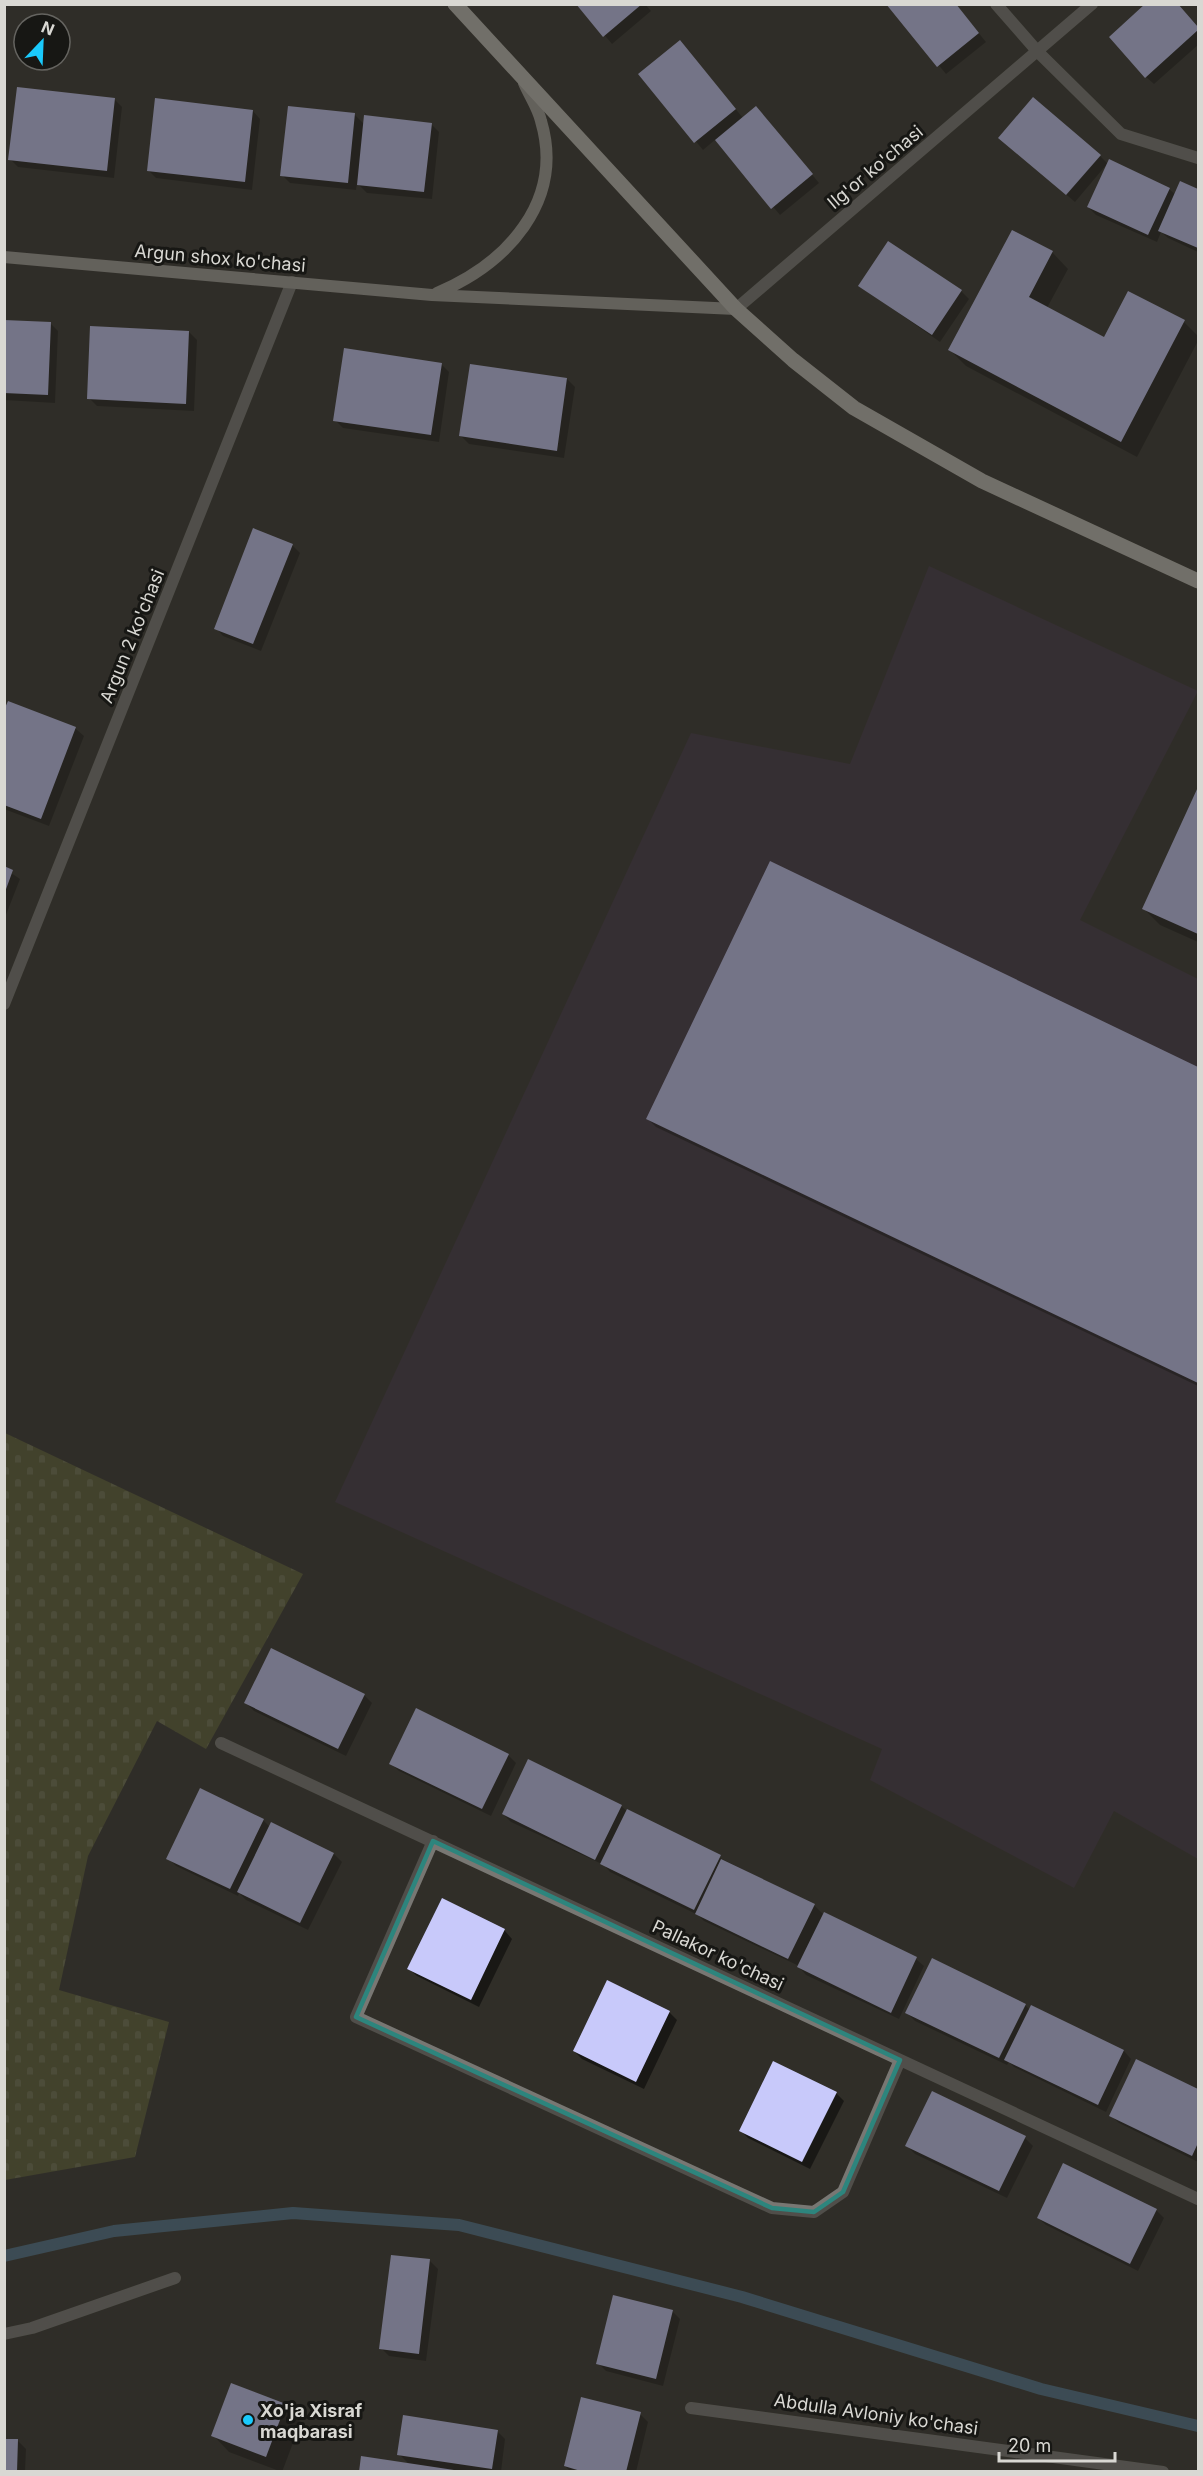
<svg xmlns="http://www.w3.org/2000/svg" width="1203" height="2476" font-family="Inter,sans-serif">
<style>
.industrial{fill:#3d3140}
.cemetery{fill:url(#cemetery-stones)}
.shadow{fill:#0007}
.lines{fill:none;stroke-linecap:round;stroke-linejoin:round}
.stream{stroke:#4c708a;stroke-width:12}
.building{fill:#c8c9fa}
.lane{stroke:#787773;stroke-width:12}
.street{stroke:#787773;stroke-width:12}
.secondary{stroke:#a29f9a;stroke-width:12}
.primary{stroke:#c2bfb8;stroke-width:15}
.marked{fill:none;stroke:#2d857d;stroke-width:4.5;stroke-linejoin:round}
.poi-dot{fill:#1acafc;stroke:#171714;stroke-width:2}
.labels{text-anchor:middle;dominant-baseline:central;stroke-width:6;stroke-linejoin:round;paint-order:stroke}
.street-label{font-size:18px;fill:#d9d8d3;stroke:#171714}
.poi-label{font-size:18px;font-weight:bold;fill:#d9d8d3;stroke:#171714;text-anchor:start}
</style>
<defs>
<pattern id="cemetery-stones" width="16" height="16" patternUnits="userSpaceOnUse" patternTransform="scale(1.5)"><rect width="16" height="16" fill="#595b32"/><path d="M2 7V4a2 2 0 0 1 4 0v3zM10 15v-3a2 2 0 0 1 4 0v3z" fill="#70724f"/></pattern>
</defs>
<rect width="100%" height="100%" fill="#302e28"/>
<path class="industrial" d="M 929,566 L 1198,691 L 1080,920 L 1198,979 L 1198,1859 L 1114,1811 L 1074,1888 L 870,1780 L 882,1749 L 335,1502 L 691,733 L 850,764 Z"/>
<path class="cemetery" d="M 5,1433 L 303,1574 L 206,1749 L 157,1721 L 88,1856 L 59,1990 L 169,2022 L 135,2157 L 5,2180 Z"/>
<path class="shadow" d="M 578,4 L 645,4 L 651,11 L 612,44 Z
M 888,4 L 955,4 L 986,42 L 946,74 Z
M 1177,4 L 1198,28 L 1198,45 L 1154,84 L 1146,77 Z
M 687,50 L 743,118 L 756,108 L 764,116 L 819,183 L 780,215 L 716,139 L 703,150 L 640,74 Z
M 114,99 L 122,107 L 114,178 L 18,167 L 10,159 Z
M 253,111 L 260,119 L 252,190 L 156,178 L 148,170 Z
M 355,115 L 365,125 L 431,124 L 439,132 L 432,199 L 367,193 L 357,183 L 356,190 L 290,183 L 282,175 Z
M 1008,145 L 1100,156 L 1108,164 L 1169,189 L 1176,195 L 1181,183 L 1198,191 L 1198,252 L 1168,238 L 1161,232 L 1157,242 L 1096,215 L 1088,207 L 1107,164 L 1075,202 Z
M 1052,252 L 1068,269 L 1047,308 L 1105,339 L 1184,322 L 1198,336 L 1198,341 L 1137,457 L 966,366 L 950,350 Z
M 860,286 L 961,291 L 969,299 L 940,342 Z
M 4,321 L 50,323 L 58,331 L 55,403 L 4,400 Z
M 189,332 L 197,340 L 194,411 L 97,406 L 89,398 Z
M 441,364 L 449,372 L 439,442 L 343,428 L 335,420 Z
M 567,379 L 575,387 L 564,458 L 469,444 L 461,436 Z
M 292,545 L 300,553 L 261,651 L 223,636 L 216,628 Z
M 9,703 L 76,729 L 84,736 L 49,826 L 4,809 L 4,714 Z
M 1198,790 L 1198,942 L 1160,925 L 1144,909 Z
M 770,863 L 1198,1068 L 1198,1386 L 656,1127 L 648,1119 Z
M 4,868 L 20,879 L 4,920 Z
M 364,1695 L 372,1703 L 346,1756 L 254,1711 L 246,1703 Z
M 508,1755 L 516,1763 L 491,1816 L 399,1771 L 391,1764 Z
M 621,1806 L 628,1812 L 814,1905 L 824,1915 L 916,1959 L 924,1966 L 899,2019 L 806,1975 L 797,1965 L 704,1921 L 698,1915 L 610,1872 L 604,1865 L 511,1822 L 503,1814 Z
M 263,1820 L 270,1827 L 272,1824 L 334,1854 L 342,1862 L 308,1930 L 246,1900 L 239,1893 L 238,1896 L 176,1866 L 168,1858 Z
M 443,1900 L 505,1931 L 512,1939 L 479,2007 L 417,1976 L 409,1969 Z
M 608,1982 L 670,2013 L 677,2020 L 644,2089 L 582,2059 L 574,2051 Z
M 1025,2005 L 1030,2010 L 1032,2007 L 1124,2051 L 1131,2059 L 1106,2112 L 1014,2067 L 1009,2062 L 1007,2065 L 915,2021 L 907,2013 Z
M 1137,2061 L 1198,2091 L 1198,2162 L 1119,2123 L 1111,2116 Z
M 836,2093 L 844,2101 L 810,2169 L 748,2138 L 740,2130 Z
M 1025,2138 L 1033,2146 L 1007,2198 L 915,2154 L 907,2146 Z
M 1156,2210 L 1164,2218 L 1138,2271 L 1046,2225 L 1038,2218 Z
M 430,2261 L 438,2269 L 426,2361 L 389,2356 L 381,2348 Z
M 672,2311 L 680,2319 L 663,2386 L 606,2371 L 598,2363 Z
M 285,2406 L 301,2422 L 282,2472 L 229,2452 L 213,2435 Z
M 640,2414 L 648,2422 L 636,2472 L 571,2472 L 565,2466 Z
M 497,2431 L 505,2439 L 501,2472 L 361,2472 L 410,2465 L 399,2454 Z
M 18,2441 L 26,2449 L 25,2472 L 4,2472 Z"/>
<g class="lines">
<path class="stream" d="M 4,2256 L 114,2231 L 293,2213 L 459,2225 L 742,2297 L 1041,2389 L 1198,2426"/>
</g>
<path class="building" d="M 576,4 L 642,4 L 603,37 Z
M 886,4 L 956,4 L 979,33 L 937,67 Z
M 1145,4 L 1178,4 L 1198,27 L 1198,30 L 1145,78 L 1109,37 Z
M 680,40 L 736,109 L 694,143 L 638,74 Z
M 17,87 L 115,98 L 107,171 L 8,160 Z
M 1033,97 L 1101,155 L 1066,195 L 998,138 Z
M 155,98 L 253,110 L 245,182 L 147,171 Z
M 288,106 L 355,113 L 348,183 L 280,176 Z
M 756,106 L 813,174 L 771,209 L 715,140 Z
M 364,115 L 432,123 L 424,192 L 357,185 Z
M 1109,159 L 1170,188 L 1148,235 L 1087,207 Z
M 1180,181 L 1198,189 L 1198,248 L 1158,231 Z
M 1012,230 L 1053,251 L 1029,297 L 1104,337 L 1128,291 L 1185,320 L 1121,442 L 948,350 Z
M 888,241 L 962,290 L 932,335 L 858,286 Z
M 4,320 L 51,322 L 48,395 L 4,393 Z
M 90,326 L 189,331 L 186,404 L 87,399 Z
M 344,348 L 442,363 L 431,435 L 333,421 Z
M 470,364 L 567,378 L 557,451 L 459,436 Z
M 253,528 L 293,544 L 253,644 L 214,629 Z
M 8,701 L 76,727 L 41,819 L 4,805 L 4,710 Z
M 1198,787 L 1198,934 L 1142,909 Z
M 770,861 L 1198,1067 L 1198,1383 L 646,1119 Z
M 4,866 L 13,870 L 5,892 L 4,892 Z
M 271,1648 L 365,1694 L 338,1749 L 244,1703 Z
M 416,1708 L 509,1754 L 482,1809 L 389,1764 Z
M 528,1759 L 622,1805 L 595,1860 L 502,1814 Z
M 200,1788 L 264,1819 L 230,1889 L 166,1859 Z
M 627,1809 L 721,1855 L 694,1910 L 600,1864 Z
M 271,1822 L 334,1853 L 300,1923 L 237,1892 Z
M 721,1859 L 815,1904 L 788,1959 L 695,1914 Z
M 442,1898 L 505,1929 L 471,2000 L 407,1969 Z
M 824,1912 L 917,1957 L 891,2013 L 797,1967 Z
M 932,1958 L 1026,2004 L 999,2058 L 905,2013 Z
M 607,1980 L 670,2011 L 636,2082 L 573,2051 Z
M 1031,2005 L 1124,2050 L 1098,2105 L 1004,2060 Z
M 1136,2059 L 1198,2089 L 1198,2143 L 1192,2156 L 1109,2116 Z
M 773,2061 L 837,2092 L 802,2162 L 739,2131 Z
M 932,2091 L 1026,2136 L 999,2191 L 905,2146 Z
M 1063,2163 L 1157,2209 L 1130,2264 L 1037,2218 Z
M 391,2255 L 430,2259 L 419,2354 L 379,2349 Z
M 613,2295 L 673,2310 L 656,2379 L 596,2364 Z
M 231,2383 L 286,2404 L 266,2457 L 211,2436 Z
M 581,2397 L 641,2412 L 626,2472 L 584,2472 L 564,2466 Z
M 403,2415 L 498,2430 L 492,2469 L 397,2455 Z
M 4,2439 L 18,2439 L 17,2472 L 4,2472 Z
M 361,2456 L 454,2470 L 454,2472 L 359,2472 Z"/>
<g class="lines">
<path class="lane" d="M 4,1004 L 292,282"/>
<path class="street" d="M 996,4 L 1038,52 L 1121,134 L 1198,158
M 736,309 L 1092,4
M 221,1743 L 1198,2199
M 433,1841 L 356,2017 L 772,2208 L 814,2212 L 843,2192 L 900,2060
M 4,2334 L 32,2328 L 175,2278
M 691,2408 L 1163,2472"/>
<path class="secondary" d="M 4,257 L 432,295 L 736,309
M 437,293 C 506,264 565,202 541,121 C 538,108 529,95 524,83"/>
<path class="primary" d="M 455,4 L 736,309 L 793,360 L 854,408 L 982,481 L 1198,581"/>
</g>
<path d="M0 0H1203V2476H0ZM 433,1841 L 900,2060 L 843,2192 L 814,2212 L 772,2208 L 356,2017 Z" fill="#302e28" fill-opacity=".55" fill-rule="evenodd"/>
<path class="marked" d="M 433,1841 L 900,2060 L 843,2192 L 814,2212 L 772,2208 L 356,2017 Z"/>
<circle class="poi-dot" cx="248" cy="2420" r="6"/>
<g class="labels">
<g class="street-label">
<text transform="translate(875 167) rotate(-40)">Ilg'or ko'chasi</text>
<text transform="translate(220 258) rotate(5)">Argun shox ko'chasi</text>
<text transform="translate(132 636) rotate(-68)">Argun 2 ko'chasi</text>
<text transform="translate(718 1955) rotate(25)">Pallakor ko'chasi</text>
<text transform="translate(876 2414) rotate(8)">Abdulla Avloniy ko'chasi</text>
</g>
<g class="poi-label">
<text x="260" y="2410">Xo'ja Xisraf<tspan x="260" dy="21">maqbarasi</tspan></text>
</g>
</g>
<rect width="1203" height="2476" fill="none" stroke="#d9d8d3" stroke-width="12"/>
<g transform="translate(42 42) rotate(23)"><circle r="28" fill="#171714" stroke="#656460" stroke-width="1.5"/>
<path d="M0-4.5L10 22L0 15L-10 22Z" fill="#1acafc"/>
<text y="-9" font-size="16" font-weight="bold" text-anchor="middle" fill="#d9d8d3">N</text>
</g>
<path d="M999 2452v9h116v-9" fill="none" stroke="#d9d8d3" stroke-width="3"/>
<text x="1008" y="2452" font-size="18" fill="#d9d8d3" stroke="#171714" stroke-width="4.5" paint-order="stroke">20 m</text>
</svg>
